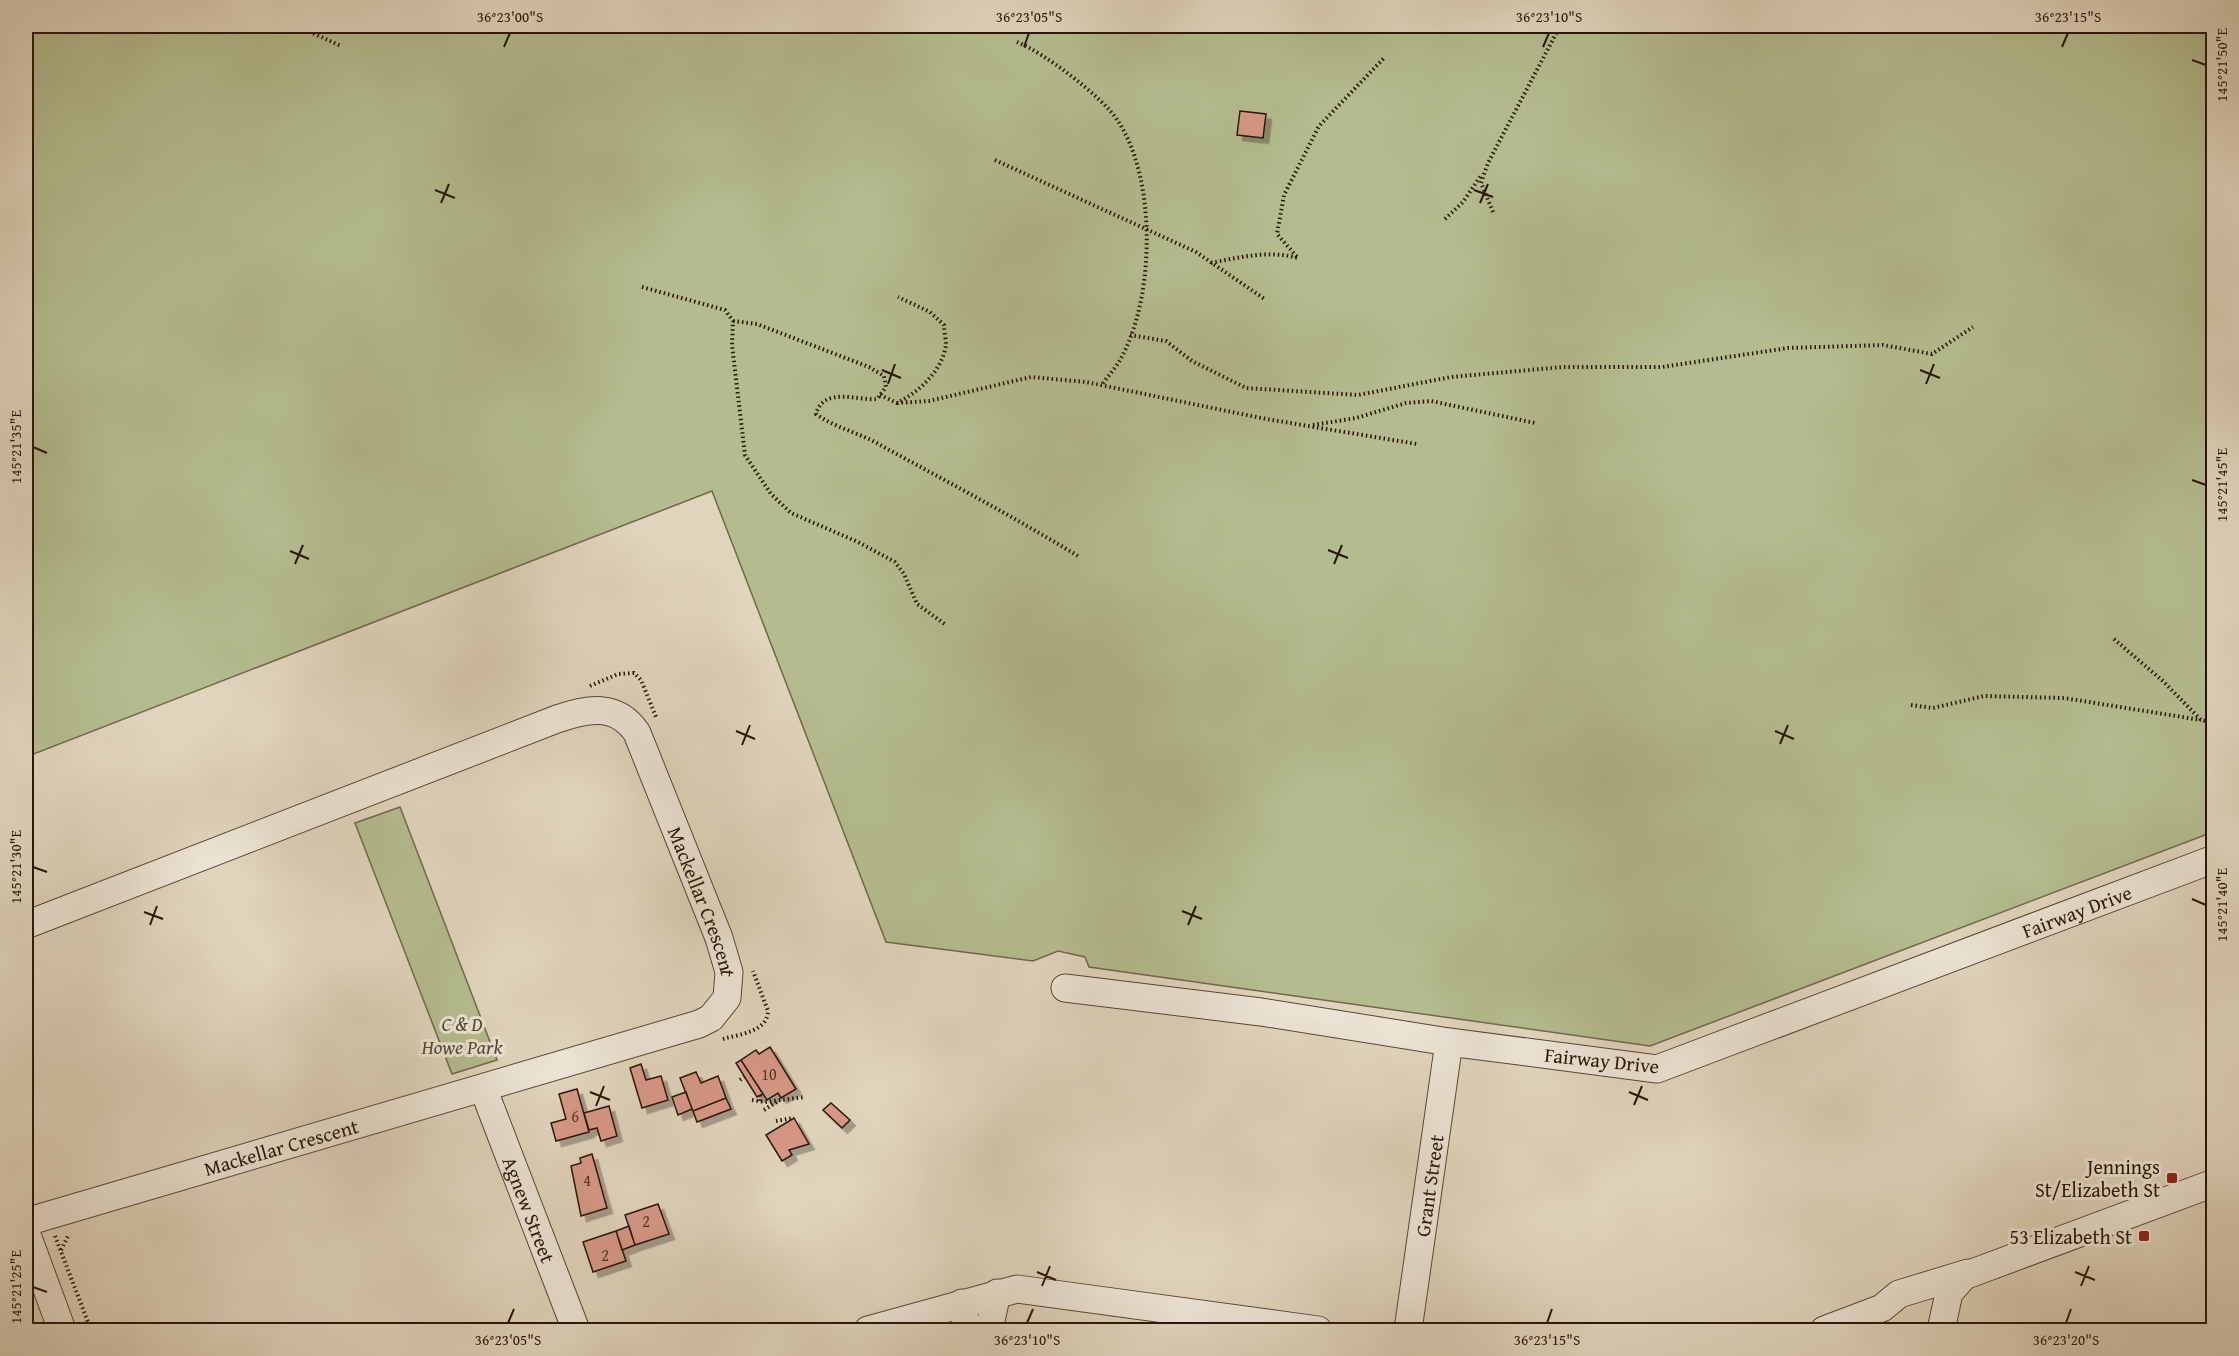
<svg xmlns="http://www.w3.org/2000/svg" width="2239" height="1356" font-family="'Gentium Book Plus',serif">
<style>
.green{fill:#b4bc8f;stroke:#6e694b;stroke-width:1.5}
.building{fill:#d79887;stroke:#291607;stroke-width:1.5;filter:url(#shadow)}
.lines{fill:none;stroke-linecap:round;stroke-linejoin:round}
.minor-casing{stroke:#574634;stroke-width:29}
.path{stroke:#291607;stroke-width:4;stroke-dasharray:1.5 3;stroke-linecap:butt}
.minor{stroke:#ebe3d3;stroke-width:27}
.ticks{fill:none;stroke:#291607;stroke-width:2}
.poi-dot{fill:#8f2418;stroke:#ebe3d3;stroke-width:2}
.labels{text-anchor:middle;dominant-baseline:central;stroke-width:6;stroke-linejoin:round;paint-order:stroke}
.number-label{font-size:16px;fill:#543627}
.street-label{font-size:20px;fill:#291607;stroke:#ebe3d3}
.park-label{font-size:20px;font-style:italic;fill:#534830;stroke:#ebe3d3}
.poi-label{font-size:20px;fill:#291607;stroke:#ebe3d3;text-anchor:end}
.neatline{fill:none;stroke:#291607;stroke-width:2}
.ticks-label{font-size:15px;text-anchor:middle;fill:#291607}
</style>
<defs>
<filter id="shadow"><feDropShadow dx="5.5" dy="5.5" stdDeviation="0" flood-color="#0004"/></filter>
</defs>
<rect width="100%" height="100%" fill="#e0d4bc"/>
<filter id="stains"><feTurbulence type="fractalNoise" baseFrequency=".00333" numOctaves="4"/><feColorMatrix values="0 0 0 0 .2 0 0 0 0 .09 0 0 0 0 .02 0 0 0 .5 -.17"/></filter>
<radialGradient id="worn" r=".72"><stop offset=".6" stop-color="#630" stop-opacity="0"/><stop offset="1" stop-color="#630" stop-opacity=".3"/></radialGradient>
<path class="green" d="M 26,26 L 2213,26 L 2213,832 L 1650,1046 L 1089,967 L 1085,957 L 1058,951 L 1033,961 L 886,942 L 712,491 L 26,757 Z
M 400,807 L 497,1060 L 452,1074 L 355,823 Z"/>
<path class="building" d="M 1240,111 L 1266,114 L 1263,138 L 1237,135 Z
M 770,1047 L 796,1089 L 781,1098 L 778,1093 L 767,1100 L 741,1060 L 756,1050 L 759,1054 Z
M 741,1060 L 763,1094 L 757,1097 L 736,1063 Z
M 641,1064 L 646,1080 L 661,1076 L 668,1100 L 642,1108 L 630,1068 Z
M 696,1072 L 701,1083 L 718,1076 L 726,1098 L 693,1111 L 680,1078 Z
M 577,1089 L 589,1132 L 556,1141 L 551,1123 L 566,1119 L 559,1094 Z
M 686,1092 L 692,1109 L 678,1115 L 672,1097 Z
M 726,1098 L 731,1109 L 697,1122 L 693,1111 Z
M 831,1103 L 850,1120 L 842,1128 L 823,1110 Z
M 609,1106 L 617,1136 L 601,1141 L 597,1128 L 589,1130 L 584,1113 Z
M 794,1118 L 809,1144 L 789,1150 L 792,1155 L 782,1161 L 766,1135 Z
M 592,1154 L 607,1208 L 581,1216 L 571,1166 L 581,1163 L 580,1158 Z
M 658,1204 L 669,1234 L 635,1245 L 625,1215 Z
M 629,1226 L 635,1245 L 622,1250 L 616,1231 Z
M 616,1231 L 626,1261 L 593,1272 L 583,1242 Z"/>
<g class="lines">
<defs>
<g id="minor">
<path id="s1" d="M 26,925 L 557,719 C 588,708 617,703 637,733 L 719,938 L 729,972 L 727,998 L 711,1018 L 699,1024 L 26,1222"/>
<path id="s2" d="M 1065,988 L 1261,1012 L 1449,1042 L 1657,1069 L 2214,859"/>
<path id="s3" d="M 483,1088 L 576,1330"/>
<path d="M 26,1232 L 62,1330"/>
<path d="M 962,1303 L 967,1330"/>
<path d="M 868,1330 L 1017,1289 L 1318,1330"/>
<path d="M 989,1330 L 997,1293"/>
<path id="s4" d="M 1408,1330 L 1449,1042"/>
<path d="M 1824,1330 L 1882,1308 L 1899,1294 L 1968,1273"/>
<path d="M 1941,1330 L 1949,1293 L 1964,1276 L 2214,1183"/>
</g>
</defs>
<use href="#minor" class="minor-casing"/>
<path class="path" d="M 297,26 L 341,46
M 1017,42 C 1043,52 1103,97 1118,121 C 1157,180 1155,299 1120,360 C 1115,369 1107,377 1101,386
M 995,160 L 1196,252 L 1266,300
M 1493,212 L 1481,183 L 1488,163 L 1560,26
M 1445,219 L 1463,202 L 1482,174
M 1211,263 C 1240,257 1269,250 1298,258 L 1277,234 L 1284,195 L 1319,126 L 1384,58
M 642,287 L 725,310 L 733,321 L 732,345 L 745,455 L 771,494 L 791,513 L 858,542 L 895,562 L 904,574 L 917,604 L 946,625
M 733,321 L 757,324 L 869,367 L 884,376 L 886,387 L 877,399 C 857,401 824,386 816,414 C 837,429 861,433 882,446 C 948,482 1014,517 1078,556
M 1130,335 L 1166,341 L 1192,361 L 1246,388 L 1358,395 L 1451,377 L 1563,367 L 1662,367 L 1788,348 L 1883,345 L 1932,354 L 1973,327
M 880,395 L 897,403 C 919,392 942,371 946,345 C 946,339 944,331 944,325 L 930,312 L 898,297
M 897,403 L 929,401 L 1031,377 L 1086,382 L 1266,419 L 1417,444
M 1313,425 L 1356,418 L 1406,403 L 1431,401 L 1535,423
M 2114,639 L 2164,682 L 2201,720 L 2214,723
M 590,686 L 618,674 L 634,673 L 641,680 L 656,717
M 1911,705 L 1933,708 L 1984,696 L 2064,698 L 2201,720
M 723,1039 C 740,1034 767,1032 768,1011 L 753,971
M 740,1080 L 744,1077
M 760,1095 L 760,1102
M 752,1100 L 765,1102 L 805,1097
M 764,1110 L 778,1101
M 776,1121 L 794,1118
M 55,1236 L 91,1330
M 61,1250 L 68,1236"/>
<use href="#minor" class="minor"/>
</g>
<path class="ticks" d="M 504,47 L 510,33M 1024,47 L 1029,33M 1543,47 L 1549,33M 2062,47 L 2068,33M 2192,60 L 2206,65M 435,190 L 455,198M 1474,190 L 1493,197M 441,203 L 449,184M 1480,203 L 1488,184M 882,370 L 901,378M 1920,370 L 1940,378M 888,384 L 895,364M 1926,384 L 1934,364M 33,447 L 47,453M 2192,480 L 2206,485M 1328,550 L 1348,558M 290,551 L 309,559M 295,564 L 303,545M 1334,564 L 1342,545M 736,731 L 755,739M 1775,731 L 1794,739M 1780,744 L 1788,725M 742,745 L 750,725M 33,867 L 47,872M 2192,899 L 2206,905M 1182,911 L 1202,919M 144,912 L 163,919M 150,925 L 157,906M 1188,925 L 1196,906M 590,1092 L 610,1100M 1629,1092 L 1648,1100M 1634,1105 L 1642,1086M 596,1106 L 604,1086M 1037,1272 L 1056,1280M 2075,1272 L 2095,1280M 1042,1286 L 1050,1266M 2081,1286 L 2089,1266M 33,1287 L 47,1292M 508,1323 L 514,1309M 1027,1323 L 1033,1309M 1547,1323 L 1552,1309M 2066,1323 L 2071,1309"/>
<g class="poi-dot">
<rect x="2166" y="1172" width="12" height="12" rx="3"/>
<rect x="2138" y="1230" width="12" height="12" rx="3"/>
</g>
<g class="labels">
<g class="number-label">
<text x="769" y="1074">10</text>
<text x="575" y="1116">6</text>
<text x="587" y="1180">4</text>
<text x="646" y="1221">2</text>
<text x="605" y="1255">2</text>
</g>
<g class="street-label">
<text stroke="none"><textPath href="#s1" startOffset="840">Mackellar Crescent</textPath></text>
<text stroke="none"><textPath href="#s2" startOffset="1046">Fairway Drive</textPath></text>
<text transform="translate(1602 1060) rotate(6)">Fairway Drive</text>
<text transform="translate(281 1147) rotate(-16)">Mackellar Crescent</text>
<text stroke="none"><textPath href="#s4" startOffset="146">Grant Street</textPath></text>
<text stroke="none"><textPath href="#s3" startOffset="130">Agnew Street</textPath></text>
</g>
<g class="park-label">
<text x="462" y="1023">C &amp; D<tspan x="462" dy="23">Howe Park</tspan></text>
</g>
<g class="poi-label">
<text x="2160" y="1166">Jennings<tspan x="2160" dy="23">St/Elizabeth St</tspan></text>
<text x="2132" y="1236">53 Elizabeth St</text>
</g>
</g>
<rect width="2239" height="1356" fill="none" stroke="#e0d4bc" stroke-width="66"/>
<rect x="33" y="33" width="2173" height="1290" class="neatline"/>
<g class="ticks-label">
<text x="510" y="22">36°23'00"S</text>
<text x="1029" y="22">36°23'05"S</text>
<text x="1549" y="22">36°23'10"S</text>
<text x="2068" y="22">36°23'15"S</text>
<text transform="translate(2222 65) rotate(-90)" y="5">145°21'50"E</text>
<text transform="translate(16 447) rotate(-90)" y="5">145°21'35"E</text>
<text transform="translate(2222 485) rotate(-90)" y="5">145°21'45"E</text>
<text transform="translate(16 867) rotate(-90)" y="5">145°21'30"E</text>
<text transform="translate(2222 905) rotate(-90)" y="5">145°21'40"E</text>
<text transform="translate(16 1287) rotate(-90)" y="5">145°21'25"E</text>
<text x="508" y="1345">36°23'05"S</text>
<text x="1027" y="1345">36°23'10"S</text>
<text x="1547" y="1345">36°23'15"S</text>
<text x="2066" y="1345">36°23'20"S</text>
</g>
<rect width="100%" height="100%" filter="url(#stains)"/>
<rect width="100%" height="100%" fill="url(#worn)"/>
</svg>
